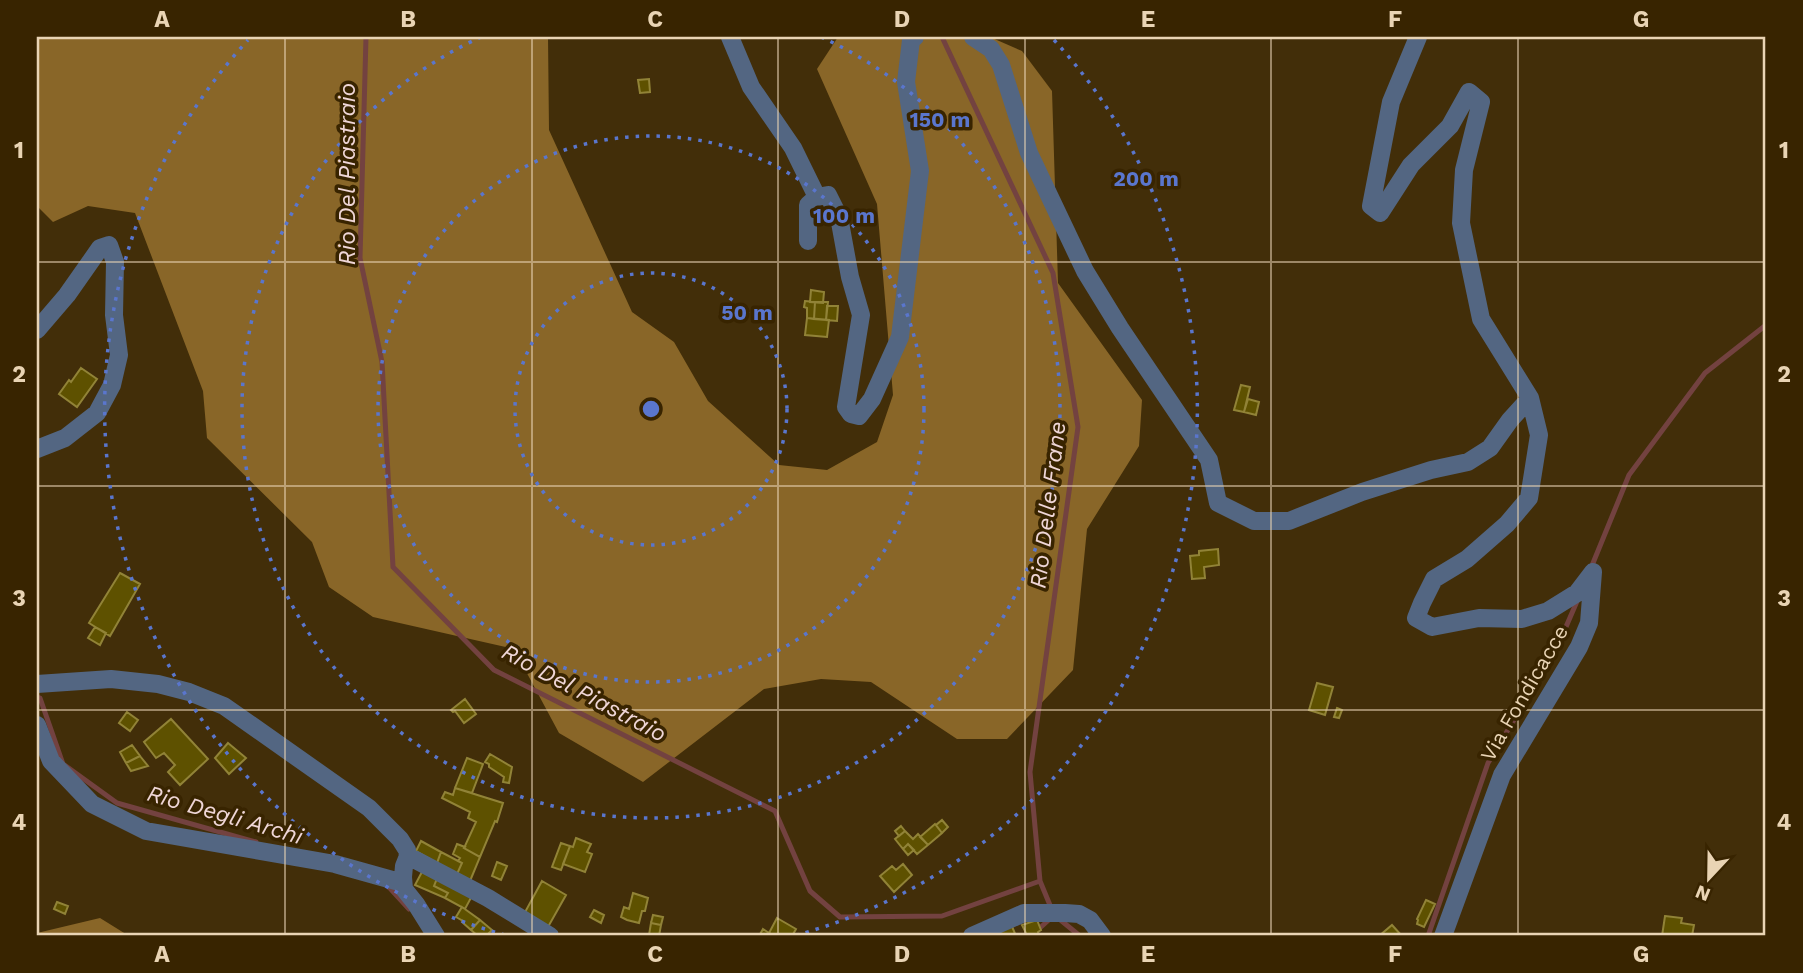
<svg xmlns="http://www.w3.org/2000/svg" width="1803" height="973" font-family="'Work Sans',sans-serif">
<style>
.forest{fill:#896628}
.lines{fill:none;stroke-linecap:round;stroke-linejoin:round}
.stream{stroke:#734240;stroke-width:5}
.building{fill:#5e5100;stroke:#918337;stroke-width:2}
.street{stroke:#536682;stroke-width:18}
.grid{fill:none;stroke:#e9d4b4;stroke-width:2;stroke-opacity:0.55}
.ring{fill:none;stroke:#5a76cd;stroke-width:3.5;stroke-dasharray:3.5 7}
.labels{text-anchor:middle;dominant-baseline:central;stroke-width:7;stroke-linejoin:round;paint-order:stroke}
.street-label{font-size:21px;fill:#e9d4b4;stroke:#382400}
.water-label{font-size:23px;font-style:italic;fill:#efd6d6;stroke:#382400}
.centre{fill:#5a76cd;stroke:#382400;stroke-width:3.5}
.ring-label{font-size:21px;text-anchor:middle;font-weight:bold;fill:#5a76cd;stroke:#382400;stroke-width:7;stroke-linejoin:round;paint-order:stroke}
.neatline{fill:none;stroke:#e9d4b4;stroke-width:2.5}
.grid-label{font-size:23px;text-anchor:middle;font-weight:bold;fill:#e9d4b4}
</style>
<rect width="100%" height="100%" fill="#422e09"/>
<path class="forest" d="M 37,37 L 548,37 L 549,130 L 632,312 L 674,342 L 708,401 L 779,465 L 827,470 L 877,442 L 893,395 L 877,204 L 817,69 L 838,37 L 990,37 L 1022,51 L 1052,91 L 1058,283 L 1142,400 L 1139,446 L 1087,529 L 1073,670 L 1007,739 L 957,739 L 871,682 L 821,679 L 764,689 L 643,782 L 559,733 L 514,649 L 373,617 L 329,587 L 312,542 L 207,438 L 203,391 L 135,213 L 88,206 L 53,222 L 37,206 Z
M 100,918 L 129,936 L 37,936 L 37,933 Z"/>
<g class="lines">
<path class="stream" d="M 366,37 L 360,258 L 382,362 L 393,567 L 494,670 L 775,811 L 810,891 L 840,917 L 942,916 L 1040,881
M 942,37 L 1053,273 L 1078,427 L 1030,772 L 1040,881 L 1052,910
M 1591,568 L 1629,475 L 1705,373 L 1766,325
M 37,697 L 40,698 L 63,764 L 117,803 L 256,842
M 387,885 L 409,909
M 1058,918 L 1080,936
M 1031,936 L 1052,917
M 1428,936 L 1488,763 L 1556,650 L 1578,599"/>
</g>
<path class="building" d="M 649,79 L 650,92 L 640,93 L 638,80 Z
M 811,290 L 824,292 L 823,303 L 810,302 Z
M 805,301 L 815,302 L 814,319 L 807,318 L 807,308 L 804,307 Z
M 815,302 L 828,302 L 826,320 L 814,319 Z
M 827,306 L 838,306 L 837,321 L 826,320 Z
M 807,318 L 829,320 L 827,337 L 805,335 Z
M 81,368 L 97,379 L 77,407 L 59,394 L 69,380 L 71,382 Z
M 1241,385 L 1250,387 L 1244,412 L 1234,410 Z
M 1248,399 L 1259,402 L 1256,415 L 1244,412 Z
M 1218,549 L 1219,565 L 1204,567 L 1205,578 L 1192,579 L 1190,556 L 1199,555 L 1199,551 Z
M 120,573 L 140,584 L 110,636 L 89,623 Z
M 95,627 L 106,633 L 100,645 L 88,638 Z
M 1317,683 L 1333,687 L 1325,715 L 1309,710 Z
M 465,699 L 476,714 L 464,723 L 455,711 L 453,712 L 451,710 Z
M 1337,708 L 1342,710 L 1339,718 L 1334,717 Z
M 127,712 L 138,720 L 130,731 L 119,723 Z
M 171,719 L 208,759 L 180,785 L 168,772 L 175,765 L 164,753 L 156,758 L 144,742 Z
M 228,743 L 246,758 L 229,774 L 215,758 Z
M 132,745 L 140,756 L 126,763 L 120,752 Z
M 490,754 L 512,767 L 509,783 L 503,782 L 504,777 L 489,767 L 489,764 L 485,762 Z
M 140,756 L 148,766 L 131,771 L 126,763 Z
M 467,758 L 483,764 L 472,793 L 455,788 Z
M 455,788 L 503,803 L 497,822 L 495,821 L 480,857 L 464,848 L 476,822 L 468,818 L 470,812 L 442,798 L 445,792 L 453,795 Z
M 942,820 L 948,827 L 942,833 L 936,825 Z
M 935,824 L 942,833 L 928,845 L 920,837 Z
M 901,826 L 905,831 L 899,836 L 895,831 Z
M 905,831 L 913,839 L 918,834 L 928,845 L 917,854 L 908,844 L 903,849 L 895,839 Z
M 576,838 L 591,844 L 587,852 L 592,854 L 585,872 L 563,864 L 570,846 L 573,847 Z
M 421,841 L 441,852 L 437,863 L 416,851 Z
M 561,843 L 570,846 L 561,870 L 552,867 Z
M 457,844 L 465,847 L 464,848 L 480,857 L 470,881 L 457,874 L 462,863 L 458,861 L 460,858 L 453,854 Z
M 908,844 L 914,850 L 908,855 L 903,849 Z
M 441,852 L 462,863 L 457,874 L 437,863 Z
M 497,862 L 507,866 L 501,880 L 492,876 Z
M 903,864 L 912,875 L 894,892 L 880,876 L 892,866 L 896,870 Z
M 423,870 L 438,876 L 434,886 L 448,893 L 445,898 L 415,885 Z
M 438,876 L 473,894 L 465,909 L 445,898 L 448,893 L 434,886 Z
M 542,881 L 566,895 L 548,927 L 524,914 Z
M 633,893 L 648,898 L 645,911 L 642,911 L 639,923 L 627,920 L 621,917 L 624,907 L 629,909 Z
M 1426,900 L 1435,904 L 1424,927 L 1417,924 L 1418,920 L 1417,919 Z
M 57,902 L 68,906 L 65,914 L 54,909 Z
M 462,907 L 480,920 L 471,930 L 462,922 L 463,921 L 456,917 Z
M 594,910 L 604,915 L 601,923 L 590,917 Z
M 653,915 L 663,917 L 661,925 L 651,923 Z
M 1665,916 L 1682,918 L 1681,923 L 1694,925 L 1692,936 L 1662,936 Z
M 777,918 L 796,929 L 792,936 L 775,936 L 769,933 Z
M 480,920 L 492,930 L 486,936 L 478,936 L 471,930 Z
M 1037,920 L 1041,930 L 1038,932 L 1040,936 L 1024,936 L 1027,935 L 1022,925 Z
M 651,923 L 661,925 L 659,936 L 649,935 Z
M 1011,924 L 1016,936 L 992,936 Z
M 1392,925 L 1402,936 L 1379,936 Z
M 763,929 L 769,933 L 775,936 L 759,936 Z"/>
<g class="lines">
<path class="street" d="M 730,37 L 751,87 L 793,148 L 817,197
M 973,37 L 991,49 L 1001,65 L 1029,153 L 1085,271 L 1120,328 L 1209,460 L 1218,503 L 1254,521 L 1289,521 L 1362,492 L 1431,470 L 1468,462 L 1490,448 L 1510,420 L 1530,398
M 1418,37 L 1391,102 L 1371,206 L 1380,213 L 1411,165 L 1450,126 L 1469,92 L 1481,102 L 1464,170 L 1461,223 L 1481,319 L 1530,398 L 1539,435 L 1529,498 L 1507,524 L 1467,559 L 1434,579 L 1422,603 L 1416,618 L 1432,627 L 1479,618 L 1522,619 L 1548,611 L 1577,593 L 1593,572 L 1589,623 L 1579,647 L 1502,775 L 1443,936
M 808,241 L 808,205 L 817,197 L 828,195 L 839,217 L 850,277 L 861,315 L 846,407 L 851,414 L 859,416 L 872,399 L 900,337 L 920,171 L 906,82 L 911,40 L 915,37
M 37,330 L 67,295 L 100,248 L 109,245 L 115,262 L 114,315 L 119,355 L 112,385 L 97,413 L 65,438 L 37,449
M 37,684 L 111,679 L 158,684 L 189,692 L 224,706 L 369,808 L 400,839 L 407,850 L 408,856 L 404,866 L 403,877 L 404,889 L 416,904 L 436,936
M 37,725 L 51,761 L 92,804 L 146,831 L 335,864 L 403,883
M 408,856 L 488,898 L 550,936
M 972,936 L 1024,913 L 1065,913 L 1079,914 L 1090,920 L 1102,936"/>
</g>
<path class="grid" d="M 285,37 L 285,936M 532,37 L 532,936M 778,37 L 778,936M 1025,37 L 1025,936M 1271,37 L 1271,936M 1518,37 L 1518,936M 37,262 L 1766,262M 37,486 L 1766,486M 37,710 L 1766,710"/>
<g class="ring">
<circle cx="651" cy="409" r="136"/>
<circle cx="651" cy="409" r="273"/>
<path d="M821 37A409 409 0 1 1 481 37"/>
<path d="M505 935A546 546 0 0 1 248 40M1054 40A546 546 0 0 1 797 935"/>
</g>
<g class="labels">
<g class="street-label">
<text transform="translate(1524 693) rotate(-60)">Via Fondicacce</text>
</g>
<g class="water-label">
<text transform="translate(347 174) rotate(-90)">Rio Del Piastraio</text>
<text transform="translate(1048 505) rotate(-83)">Rio Delle Frane</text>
<text transform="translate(584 693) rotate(28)">Rio Del Piastraio</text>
<text transform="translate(225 815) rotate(16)">Rio Degli Archi</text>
</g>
</g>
<circle cx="651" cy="409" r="10" class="centre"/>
<g class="ring-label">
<text x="940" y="127">150 m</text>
<text x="1146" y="186">200 m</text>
<text x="844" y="223">100 m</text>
<text x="747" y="320">50 m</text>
</g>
<rect width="1803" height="973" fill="none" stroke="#382400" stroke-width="77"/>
<g transform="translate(1709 878) rotate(202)" stroke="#382400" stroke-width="5" paint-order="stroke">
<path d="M0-5L12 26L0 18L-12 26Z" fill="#e9d4b4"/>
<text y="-10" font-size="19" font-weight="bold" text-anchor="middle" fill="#e9d4b4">N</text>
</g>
<rect x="38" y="38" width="1726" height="896" class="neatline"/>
<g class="grid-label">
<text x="162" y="27">A</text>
<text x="408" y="27">B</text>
<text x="655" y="27">C</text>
<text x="902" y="27">D</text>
<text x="1148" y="27">E</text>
<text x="1395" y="27">F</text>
<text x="1641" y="27">G</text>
<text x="19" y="158">1</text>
<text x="1784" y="158">1</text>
<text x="19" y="382">2</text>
<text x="1784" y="382">2</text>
<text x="19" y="606">3</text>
<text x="1784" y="606">3</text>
<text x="19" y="830">4</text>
<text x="1784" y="830">4</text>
<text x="162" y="962">A</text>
<text x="408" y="962">B</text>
<text x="655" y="962">C</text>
<text x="902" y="962">D</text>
<text x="1148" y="962">E</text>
<text x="1395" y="962">F</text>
<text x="1641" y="962">G</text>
</g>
</svg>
